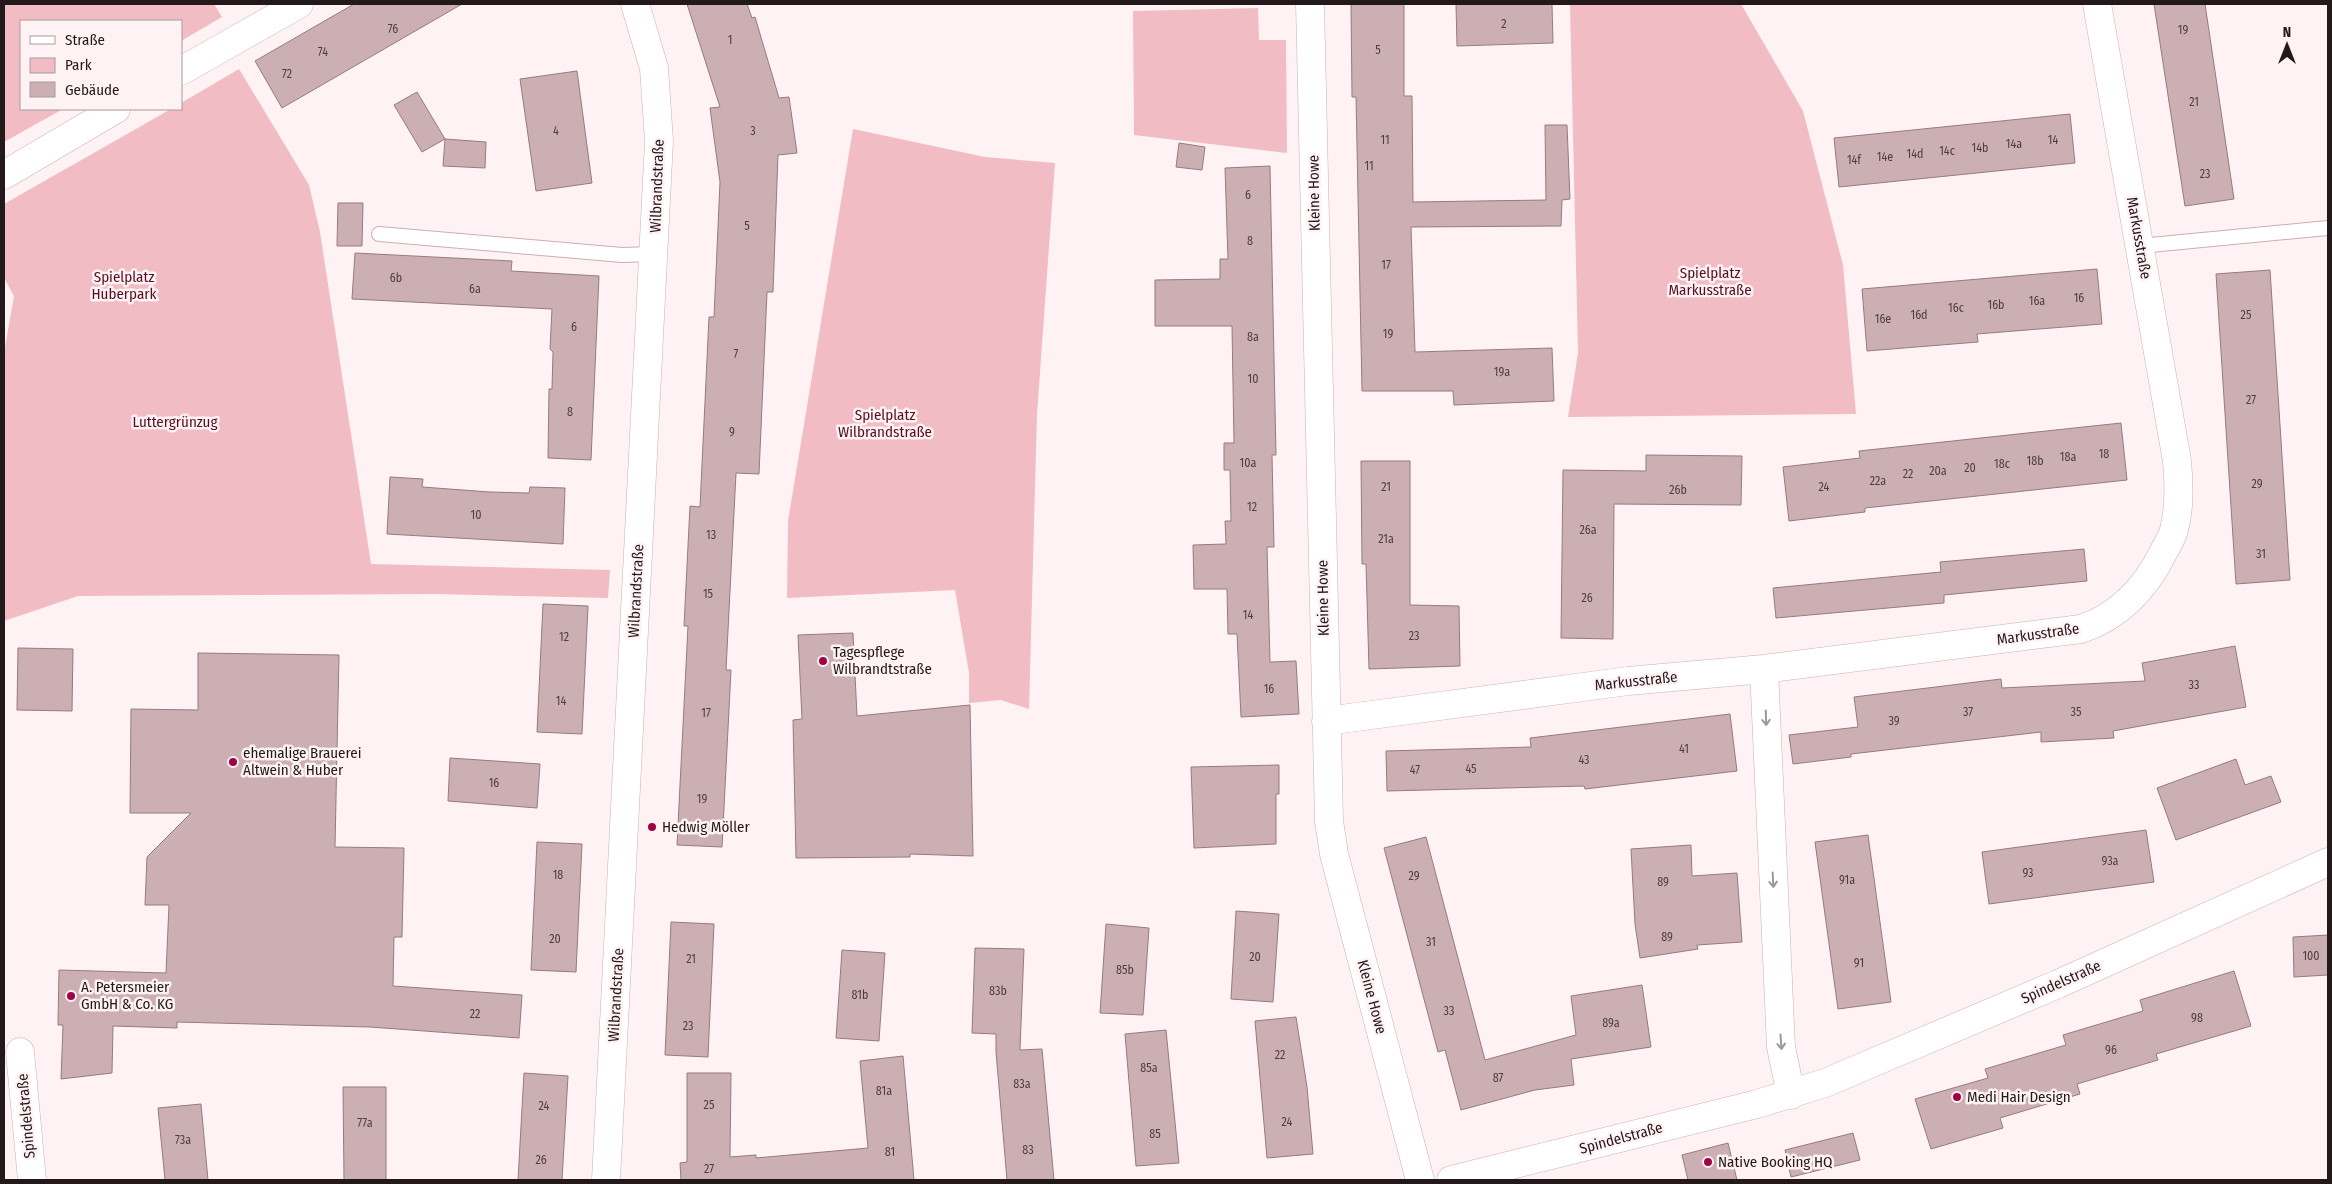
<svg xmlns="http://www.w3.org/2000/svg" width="2332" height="1184" font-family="'Fira Sans Condensed',sans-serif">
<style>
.green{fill:#f2bcc4}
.building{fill:#cbafb3;stroke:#957b7f}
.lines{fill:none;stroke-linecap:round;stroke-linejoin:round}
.service-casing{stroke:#cbafb3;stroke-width:16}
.minor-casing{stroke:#cbafb3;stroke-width:29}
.service{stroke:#fff;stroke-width:14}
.minor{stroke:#fff;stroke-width:28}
.oneway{stroke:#9c9898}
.poi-dot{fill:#a00342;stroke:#fef2f4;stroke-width:2}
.labels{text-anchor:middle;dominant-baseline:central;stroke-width:5;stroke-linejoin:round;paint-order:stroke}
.number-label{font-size:12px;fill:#4d3e41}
.street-label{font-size:15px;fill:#23191b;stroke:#fef2f4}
.park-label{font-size:15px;fill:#570e24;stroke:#fef2f4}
.poi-label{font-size:15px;fill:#23191b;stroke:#fef2f4;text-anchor:start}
</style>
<rect width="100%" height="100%" fill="#fef2f4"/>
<path class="green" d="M 4,4 L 214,4 L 222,17 L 181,41 L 181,21 L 21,21 L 21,109 L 63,109 L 4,142 Z
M 1570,4 L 1741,4 L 1803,111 L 1843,265 L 1856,414 L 1568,417 L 1578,353 Z
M 1258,8 L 1259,40 L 1286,40 L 1287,153 L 1134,135 L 1133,11 Z
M 239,69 L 309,185 L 320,232 L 371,564 L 610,570 L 608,598 L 434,594 L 78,596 L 4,621 L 4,353 L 14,296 L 4,278 L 4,204 L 171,109 L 181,109 L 181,103 Z
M 853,129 L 985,157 L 1055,163 L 1037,414 L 1029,709 L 1001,700 L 969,703 L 969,673 L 955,590 L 787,598 L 788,521 Z"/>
<path class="building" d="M 354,4 L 462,4 L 282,108 L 255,61 Z
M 687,4 L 747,4 L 752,18 L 755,17 L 779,98 L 789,97 L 797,153 L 778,155 L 773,292 L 767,292 L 759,474 L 736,473 L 726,670 L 731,670 L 722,847 L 677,845 L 688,626 L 684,626 L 690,506 L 700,507 L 709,317 L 714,317 L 720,182 L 710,108 L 720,107 Z
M 1351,4 L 1404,4 L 1404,96 L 1412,96 L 1413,202 L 1546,200 L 1545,125 L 1567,125 L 1570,199 L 1562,200 L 1561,226 L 1411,227 L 1415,352 L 1552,348 L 1554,401 L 1454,405 L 1453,391 L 1362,391 L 1356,97 L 1352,97 Z
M 1456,4 L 1552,4 L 1553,43 L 1457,46 Z
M 2154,4 L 2205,4 L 2234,199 L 2185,206 Z
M 577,71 L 592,183 L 536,191 L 520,79 Z
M 417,92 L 445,139 L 486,142 L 485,168 L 443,166 L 445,139 L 422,152 L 394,105 Z
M 2070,114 L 2075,163 L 1839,187 L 1834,138 Z
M 1179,143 L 1205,147 L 1202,170 L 1176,167 Z
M 1270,166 L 1276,455 L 1272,455 L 1274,547 L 1267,547 L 1270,662 L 1296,661 L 1299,714 L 1241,717 L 1237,634 L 1228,634 L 1227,589 L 1194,589 L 1193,545 L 1226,544 L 1225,521 L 1231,521 L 1230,470 L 1224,470 L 1224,443 L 1234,443 L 1232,326 L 1155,326 L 1155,280 L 1220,279 L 1220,259 L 1228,259 L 1225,168 Z
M 338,203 L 363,203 L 362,246 L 337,246 Z
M 355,253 L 512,261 L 511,271 L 599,276 L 591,460 L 548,458 L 549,389 L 552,389 L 553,352 L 550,349 L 552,309 L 352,299 Z
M 2097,269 L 2102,324 L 1977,334 L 1978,342 L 1867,351 L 1862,289 Z
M 2270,270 L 2290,580 L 2236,584 L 2216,274 Z
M 2121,423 L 2127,480 L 1865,508 L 1865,512 L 1789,521 L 1783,467 L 1860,458 L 1859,451 Z
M 1646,455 L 1742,456 L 1741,505 L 1614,504 L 1613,639 L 1561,638 L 1563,470 L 1646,471 Z
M 1361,461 L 1410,461 L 1410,605 L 1459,606 L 1460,666 L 1369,669 L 1366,564 L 1362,564 Z
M 390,477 L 423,479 L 422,487 L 490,492 L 529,493 L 530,487 L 565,488 L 563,544 L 387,534 Z
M 2084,549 L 2087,581 L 1944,595 L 1944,603 L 1776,618 L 1773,588 L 1941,572 L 1940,562 Z
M 543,604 L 588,606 L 582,734 L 537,732 Z
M 853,633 L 857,716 L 970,705 L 973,856 L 910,854 L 910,857 L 796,858 L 793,720 L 802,719 L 798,635 Z
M 2235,646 L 2246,707 L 2113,731 L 2114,738 L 2041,742 L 2041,732 L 1851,754 L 1851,757 L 1793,764 L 1789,735 L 1858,727 L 1854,697 L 2001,679 L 2002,688 L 2145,681 L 2142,663 Z
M 18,648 L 73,649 L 72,711 L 17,710 Z
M 198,653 L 339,655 L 335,847 L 404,848 L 402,937 L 394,937 L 393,986 L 522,995 L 519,1038 L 370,1027 L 177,1022 L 177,1028 L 113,1026 L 112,1073 L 61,1079 L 63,1025 L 58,1025 L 59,970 L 166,973 L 169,905 L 145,905 L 147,857 L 191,813 L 130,813 L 131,709 L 198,710 Z
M 1730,714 L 1737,771 L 1585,789 L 1584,786 L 1387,791 L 1386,751 L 1531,747 L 1530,738 Z
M 450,758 L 540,764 L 537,808 L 448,801 Z
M 2236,759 L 2245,785 L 2271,776 L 2281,802 L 2176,840 L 2157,788 Z
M 1279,765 L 1279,794 L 1276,794 L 1276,844 L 1194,848 L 1191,767 Z
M 2146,830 L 2154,882 L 1989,904 L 1982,852 Z
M 1868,835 L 1891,1002 L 1838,1009 L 1815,842 Z
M 1426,837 L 1485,1060 L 1576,1035 L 1571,996 L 1642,985 L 1651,1047 L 1571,1059 L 1574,1085 L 1535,1090 L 1461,1110 L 1445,1050 L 1438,1052 L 1384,848 Z
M 537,842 L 582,844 L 576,972 L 531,970 Z
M 1691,845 L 1692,876 L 1737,873 L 1742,942 L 1697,945 L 1698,949 L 1640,958 L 1635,924 L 1631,849 Z
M 1236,911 L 1279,914 L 1273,1002 L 1231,999 Z
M 671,922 L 714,924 L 708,1057 L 665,1055 Z
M 1106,924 L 1149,928 L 1143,1015 L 1100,1013 Z
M 2328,935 L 2328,975 L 2294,977 L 2293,937 Z
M 975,948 L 1024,949 L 1020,1050 L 1042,1049 L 1054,1180 L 1007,1180 L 996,1052 L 996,1034 L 972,1033 Z
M 842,950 L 885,953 L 879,1041 L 836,1038 Z
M 2234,971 L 2251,1026 L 2156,1054 L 2158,1060 L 2077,1084 L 2080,1094 L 2000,1118 L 2003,1128 L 1931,1149 L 1915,1099 L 1988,1078 L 1985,1069 L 2066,1045 L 2063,1035 L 2143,1011 L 2140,1000 Z
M 1296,1017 L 1307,1087 L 1313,1154 L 1267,1158 L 1255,1021 Z
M 1166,1030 L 1179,1163 L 1136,1166 L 1125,1034 Z
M 903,1056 L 914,1180 L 681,1180 L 680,1163 L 687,1162 L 687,1073 L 731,1073 L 730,1157 L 756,1155 L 756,1158 L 868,1148 L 860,1061 Z
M 524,1073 L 568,1076 L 562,1180 L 518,1180 Z
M 343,1087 L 386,1087 L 386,1180 L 344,1180 Z
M 201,1104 L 208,1180 L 165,1180 L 158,1108 Z
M 1853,1133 L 1860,1160 L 1791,1177 L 1785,1150 Z
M 1728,1143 L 1737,1180 L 1688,1180 L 1682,1155 Z"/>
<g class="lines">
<defs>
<path id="service" d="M 379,234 L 622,255 L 654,254
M 2140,246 L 2328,228"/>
<path id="minor" d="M 1310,4 L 1329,821 L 1334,854 L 1420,1180
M 181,71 L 299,4
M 4,175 L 116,109
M 1764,669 L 1781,1047 L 1791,1095
M 1326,721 L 1628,681 L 1764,669 L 2081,629 C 2120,616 2146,588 2164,551 C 2168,544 2172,537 2174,530 C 2180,507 2179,484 2177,461 L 2097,4
M 20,1052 L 32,1180
M 606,1180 L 659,141 L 654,68 L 635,4
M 1451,1180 L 1757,1104 L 1825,1083 L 2058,984 L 2328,862"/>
</defs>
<use href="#service" class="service-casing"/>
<use href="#minor" class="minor-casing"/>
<use href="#service" class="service"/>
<use href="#minor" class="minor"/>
</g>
<defs><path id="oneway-shaft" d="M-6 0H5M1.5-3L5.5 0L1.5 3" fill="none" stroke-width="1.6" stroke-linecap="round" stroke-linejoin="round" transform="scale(1.25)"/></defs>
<g class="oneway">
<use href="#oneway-shaft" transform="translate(1766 718) rotate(88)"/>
<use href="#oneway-shaft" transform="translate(1773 880) rotate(87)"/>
<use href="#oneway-shaft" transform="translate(1781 1042) rotate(86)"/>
</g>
<g class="poi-dot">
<circle cx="823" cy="661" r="5"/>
<circle cx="233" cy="762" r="5"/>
<circle cx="652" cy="827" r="5"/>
<circle cx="71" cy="996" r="5"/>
<circle cx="1957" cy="1097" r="5"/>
<circle cx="1708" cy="1162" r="5"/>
</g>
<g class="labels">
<g class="number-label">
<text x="1504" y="24">2</text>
<text x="393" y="29">76</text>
<text x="2183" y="30">19</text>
<text x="730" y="40">1</text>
<text x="1378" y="50">5</text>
<text x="323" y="52">74</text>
<text x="287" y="74">72</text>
<text x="2194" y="102">21</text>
<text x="556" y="131">4</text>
<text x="753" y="131">3</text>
<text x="1385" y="140">11</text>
<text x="2053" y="140">14</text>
<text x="2014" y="144">14a</text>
<text x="1980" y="148">14b</text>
<text x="1947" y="151">14c</text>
<text x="1915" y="154">14d</text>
<text x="1885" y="157">14e</text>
<text x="1854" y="160">14f</text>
<text x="1369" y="166">11</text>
<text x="2205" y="174">23</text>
<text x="1248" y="195">6</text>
<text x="747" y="226">5</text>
<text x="1250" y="241">8</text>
<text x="1386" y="265">17</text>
<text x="396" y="278">6b</text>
<text x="475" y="289">6a</text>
<text x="2079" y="298">16</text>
<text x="2037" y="301">16a</text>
<text x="1996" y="305">16b</text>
<text x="1956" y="308">16c</text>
<text x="1919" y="315">16d</text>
<text x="2246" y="315">25</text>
<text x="1883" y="319">16e</text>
<text x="574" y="327">6</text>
<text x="1388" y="334">19</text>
<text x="1253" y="337">8a</text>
<text x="736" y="354">7</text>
<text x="1502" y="372">19a</text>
<text x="1253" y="379">10</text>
<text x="2251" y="400">27</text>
<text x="570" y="412">8</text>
<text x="732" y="432">9</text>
<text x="2104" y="454">18</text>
<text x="2068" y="457">18a</text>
<text x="2035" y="461">18b</text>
<text x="1248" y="463">10a</text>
<text x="2002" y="464">18c</text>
<text x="1970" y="468">20</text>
<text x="1938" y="471">20a</text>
<text x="1908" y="474">22</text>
<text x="1878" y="481">22a</text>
<text x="2257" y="484">29</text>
<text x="1386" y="487">21</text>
<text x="1824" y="487">24</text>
<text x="1678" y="490">26b</text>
<text x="1252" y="507">12</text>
<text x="476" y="515">10</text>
<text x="1588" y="530">26a</text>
<text x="711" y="535">13</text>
<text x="1386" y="539">21a</text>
<text x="2261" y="554">31</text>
<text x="708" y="594">15</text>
<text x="1587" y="598">26</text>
<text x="1248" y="615">14</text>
<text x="1414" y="636">23</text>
<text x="564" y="637">12</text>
<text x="2194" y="685">33</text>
<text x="1269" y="689">16</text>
<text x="561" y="701">14</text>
<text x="1968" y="712">37</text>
<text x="2076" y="712">35</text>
<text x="706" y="713">17</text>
<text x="1894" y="721">39</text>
<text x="1684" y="749">41</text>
<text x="1584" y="760">43</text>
<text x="1471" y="769">45</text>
<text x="1415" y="770">47</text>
<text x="494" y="783">16</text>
<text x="702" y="799">19</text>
<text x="2110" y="861">93a</text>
<text x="2028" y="873">93</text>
<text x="558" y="875">18</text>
<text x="1414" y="876">29</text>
<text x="1847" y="880">91a</text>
<text x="1663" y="882">89</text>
<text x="1667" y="937">89</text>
<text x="555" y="939">20</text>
<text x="1431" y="942">31</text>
<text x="2311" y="956">100</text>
<text x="1255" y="957">20</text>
<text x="691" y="959">21</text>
<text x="1859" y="963">91</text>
<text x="1125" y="970">85b</text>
<text x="998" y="991">83b</text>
<text x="860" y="995">81b</text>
<text x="1449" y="1011">33</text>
<text x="475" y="1014">22</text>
<text x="2197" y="1018">98</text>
<text x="1611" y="1023">89a</text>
<text x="688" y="1026">23</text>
<text x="2111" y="1050">96</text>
<text x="1280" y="1055">22</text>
<text x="1149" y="1068">85a</text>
<text x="1498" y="1078">87</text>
<text x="1022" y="1084">83a</text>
<text x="884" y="1091">81a</text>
<text x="709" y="1105">25</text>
<text x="544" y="1106">24</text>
<text x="1287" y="1122">24</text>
<text x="365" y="1123">77a</text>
<text x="1155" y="1134">85</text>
<text x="183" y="1140">73a</text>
<text x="1028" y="1150">83</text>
<text x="890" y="1152">81</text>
<text x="541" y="1160">26</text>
<text x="709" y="1169">27</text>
</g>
<g class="street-label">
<text transform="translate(657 186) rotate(-88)">Wilbrandstraße</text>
<text transform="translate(1314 193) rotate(-91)">Kleine Howe</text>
<text transform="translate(2139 238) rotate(80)">Markusstraße</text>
<text transform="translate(636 591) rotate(-87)">Wilbrandstraße</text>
<text transform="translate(1323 598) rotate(-91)">Kleine Howe</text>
<text transform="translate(2038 634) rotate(-8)">Markusstraße</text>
<text transform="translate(1636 681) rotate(-6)">Markusstraße</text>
<text transform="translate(2061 982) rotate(-24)">Spindelstraße</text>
<text transform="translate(616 995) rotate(-87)">Wilbrandstraße</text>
<text transform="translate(1372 997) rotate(75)">Kleine Howe</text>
<text transform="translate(26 1116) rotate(-95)">Spindelstraße</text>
<text transform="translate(1621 1138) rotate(-15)">Spindelstraße</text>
</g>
<g class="park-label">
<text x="1710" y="273">Spielplatz<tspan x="1710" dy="17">Markusstraße</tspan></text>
<text x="124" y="277">Spielplatz<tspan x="124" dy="17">Huberpark</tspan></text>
<text x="885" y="415">Spielplatz<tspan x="885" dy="17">Wilbrandstraße</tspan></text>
<text x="175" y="422">Luttergrünzug</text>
</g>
<g class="poi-label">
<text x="833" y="652">Tagespflege<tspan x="833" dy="17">Wilbrandtstraße</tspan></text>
<text x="243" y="753">ehemalige Brauerei<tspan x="243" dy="17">Altwein &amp; Huber</tspan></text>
<text x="662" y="827">Hedwig Möller</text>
<text x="81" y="987">A. Petersmeier<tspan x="81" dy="17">GmbH &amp; Co. KG</tspan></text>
<text x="1967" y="1097">Medi Hair Design</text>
<text x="1718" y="1162">Native Booking HQ</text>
</g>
</g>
<rect width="2332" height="1184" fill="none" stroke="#23191b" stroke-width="10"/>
<rect x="20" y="20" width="162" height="90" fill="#fef2f4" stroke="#a69b9d"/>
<rect x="30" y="36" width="25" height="8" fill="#ffffff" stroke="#a69b9d"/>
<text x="65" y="45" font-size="15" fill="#23191b">Straße</text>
<rect x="30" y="58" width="25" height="15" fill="#f2bcc4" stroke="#a69b9d"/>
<text x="65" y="70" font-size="15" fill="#23191b">Park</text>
<rect x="30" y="82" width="25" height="15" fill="#cbafb3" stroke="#a69b9d"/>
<text x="65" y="95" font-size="15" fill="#23191b">Gebäude</text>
<g transform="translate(2287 45)" stroke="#fef2f4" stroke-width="4" paint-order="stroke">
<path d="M0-4L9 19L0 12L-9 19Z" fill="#23191b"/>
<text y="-8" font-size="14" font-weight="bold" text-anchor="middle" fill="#23191b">N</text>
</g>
</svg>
